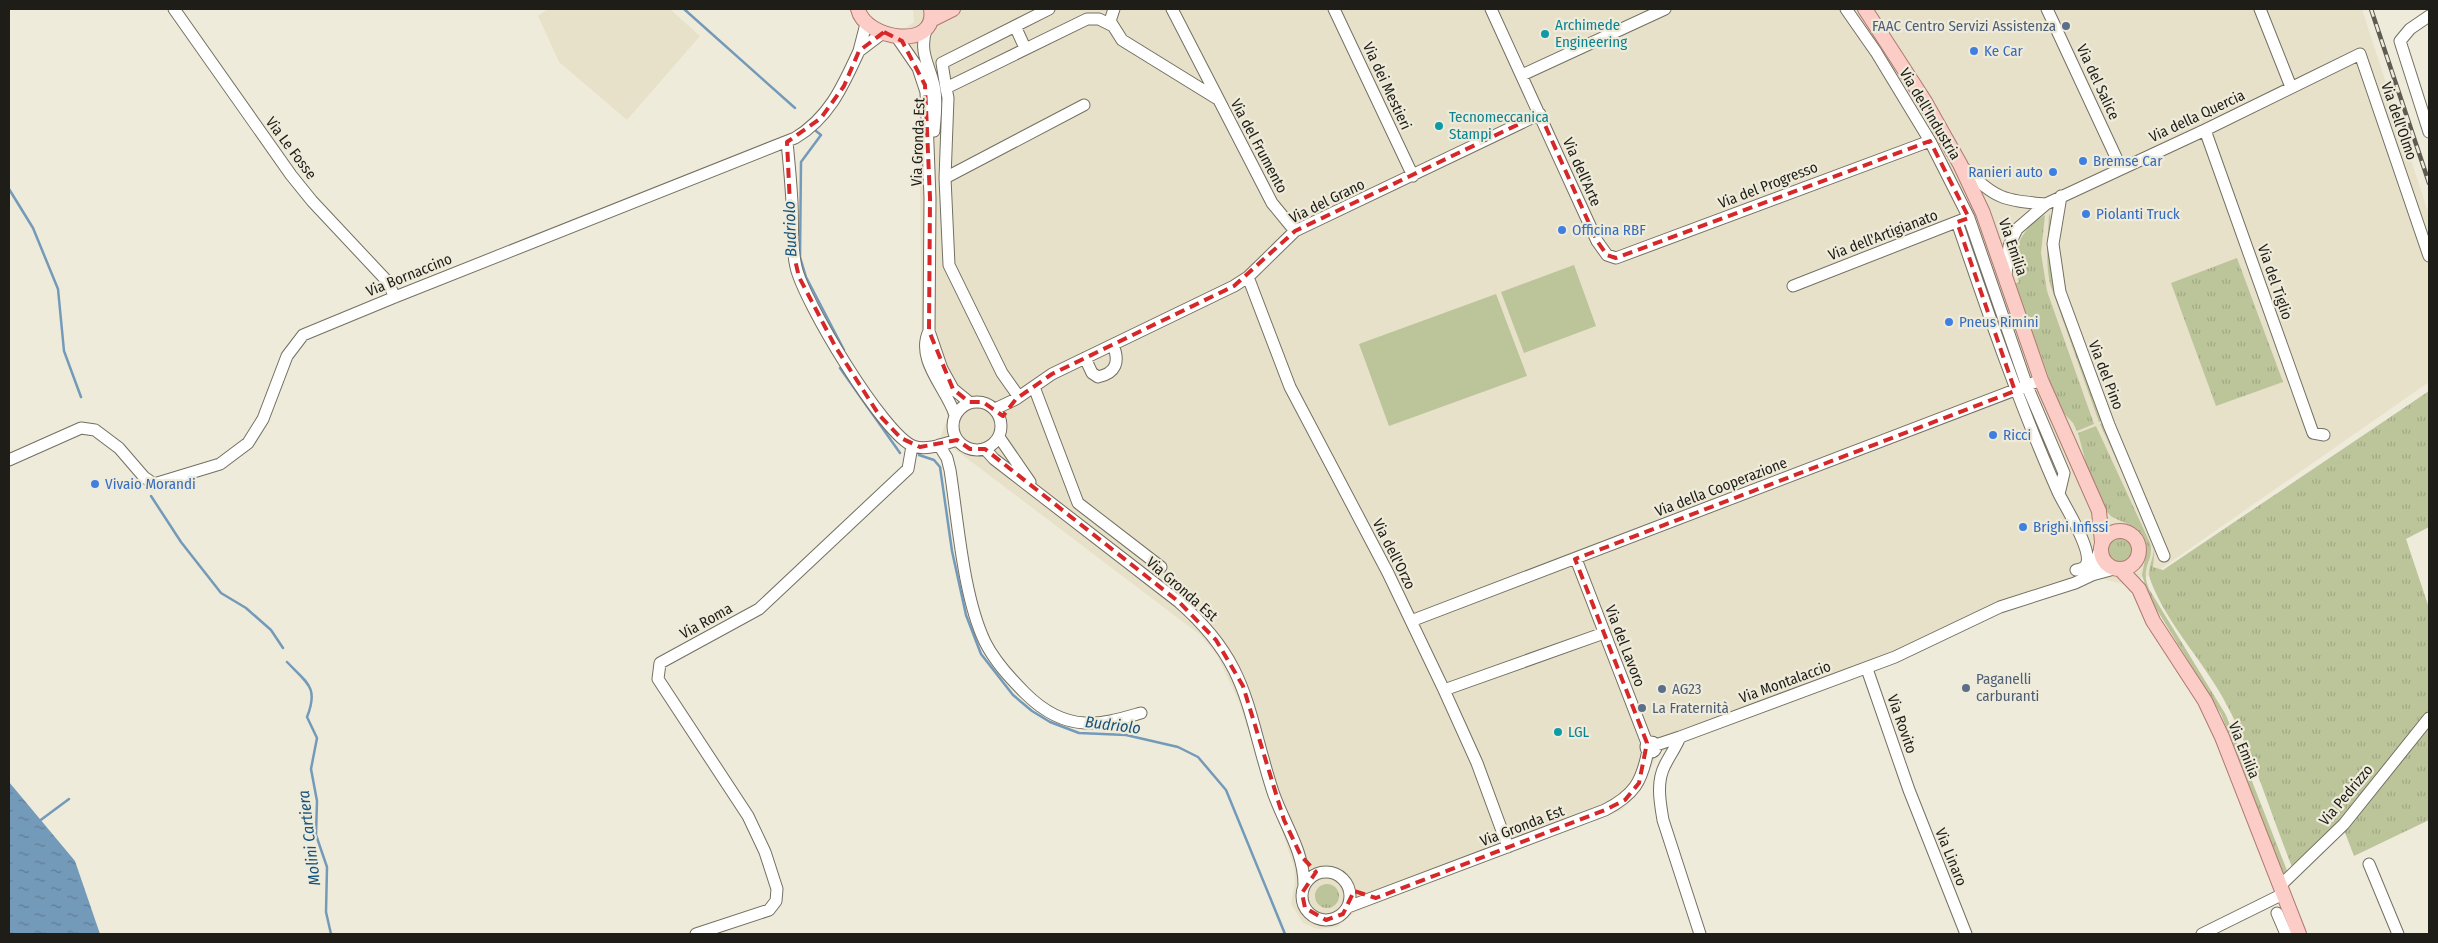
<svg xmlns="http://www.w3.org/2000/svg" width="2438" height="943" font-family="'Fira Sans Condensed',sans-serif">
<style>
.built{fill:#e7e1ca}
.grass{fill:url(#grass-tufts)}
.green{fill:#bcc49a}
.water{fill:url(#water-ripples)}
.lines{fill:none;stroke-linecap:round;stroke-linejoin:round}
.stream{stroke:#749ab9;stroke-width:2.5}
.minor-casing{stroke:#737062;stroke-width:13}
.major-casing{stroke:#ad7970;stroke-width:16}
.minor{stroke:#fff;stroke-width:11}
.major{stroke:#fcccc6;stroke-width:14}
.rail-casing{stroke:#5e5b53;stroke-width:4.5}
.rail{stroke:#efebdb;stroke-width:2.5;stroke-dasharray:8;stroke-linecap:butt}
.marked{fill:none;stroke:#d62828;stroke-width:4;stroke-dasharray:10 6;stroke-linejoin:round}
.service-dot{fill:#5c6f8a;stroke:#efebdb;stroke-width:2}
.culture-dot{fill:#0f9aa8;stroke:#efebdb;stroke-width:2}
.shop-dot{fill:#3f7fe0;stroke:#efebdb;stroke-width:2}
.labels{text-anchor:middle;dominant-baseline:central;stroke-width:4.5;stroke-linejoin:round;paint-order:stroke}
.culture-label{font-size:15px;fill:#0d838f;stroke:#efebdb;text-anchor:start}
.service-label{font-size:15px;fill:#4e5e75;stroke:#efebdb;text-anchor:start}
.shop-label{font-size:15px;fill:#366cbe;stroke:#efebdb;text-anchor:start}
.street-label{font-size:15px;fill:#1f1d18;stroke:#efebdb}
.water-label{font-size:16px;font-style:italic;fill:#14537d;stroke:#efebdb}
</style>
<defs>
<pattern id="grass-tufts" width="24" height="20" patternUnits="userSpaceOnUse" patternTransform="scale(1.25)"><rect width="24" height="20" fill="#bcc49a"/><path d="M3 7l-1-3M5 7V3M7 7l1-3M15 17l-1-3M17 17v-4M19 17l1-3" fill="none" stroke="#a1a884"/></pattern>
<pattern id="water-ripples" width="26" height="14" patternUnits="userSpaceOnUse" patternTransform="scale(1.25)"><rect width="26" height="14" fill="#749ab9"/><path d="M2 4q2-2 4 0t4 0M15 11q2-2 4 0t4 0" fill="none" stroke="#5f7d95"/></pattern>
</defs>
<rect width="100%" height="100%" fill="#efebdb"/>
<path class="built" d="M 548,9 L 670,9 L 700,36 L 627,120 L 559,62 L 538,16 Z
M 913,9 L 2362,9 L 2429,215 L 2429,382 L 2152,575 L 2123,584 L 2099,578 L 1990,614 L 1916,653 L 1660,752 L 1633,798 L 1622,810 L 1355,912 L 1337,927 L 1317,929 L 1303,923 L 1291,904 L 1295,881 L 1294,867 L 1238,700 L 1217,655 L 1199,634 L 940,438 L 947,420 L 947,409 L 922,365 L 919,90 L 915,69 L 893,37 L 914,22 Z"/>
<path class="grass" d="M 2049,214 C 2053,220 2049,226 2049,233 C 2050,250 2050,268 2053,285 L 2102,421 L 2099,422 L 2050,284 C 2045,259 2048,238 2049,214 Z
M 2045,215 L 2041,253 L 2047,291 L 2094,424 L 2077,431 L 2073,423 L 2060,409 L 2015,284 L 2019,282 C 2010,254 2018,231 2045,215 Z
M 2237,258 L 2283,382 L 2216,406 L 2171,283 Z
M 2429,391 L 2429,527 L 2406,539 L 2429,608 L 2429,710 L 2341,819 L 2292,867 C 2270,812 2252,750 2223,698 C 2201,658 2166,623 2150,579 C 2146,569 2156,555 2154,542 L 2100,424 L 2102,423 L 2155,543 L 2153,567 L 2163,570 Z
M 2096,426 L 2150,543 C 2155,562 2139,565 2149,589 L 2226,715 L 2288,873 L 2283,873 L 2221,714 L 2149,597 L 2142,575 L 2147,548 L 2145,540 L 2132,526 L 2112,517 L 2107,512 L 2084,464 L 2086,463 L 2078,433 Z
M2106 549a14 14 0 1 1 28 0a14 14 0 1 1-28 0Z
M 2429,723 L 2429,820 L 2354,856 L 2344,830 Z
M1315 896a12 12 0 1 1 24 0a12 12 0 1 1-24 0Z"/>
<path class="green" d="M 1574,265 L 1596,326 L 1524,353 L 1501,292 Z
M 1496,294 L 1527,376 L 1389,426 L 1359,344 Z"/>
<path class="water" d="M 9,782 L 75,861 L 100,934 L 9,934 Z"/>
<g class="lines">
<path class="stream" d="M 684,9 L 795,108
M 816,131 L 821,135 L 801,162 L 800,257 L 806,277 L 844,350
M 9,189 L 33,228 L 58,289 L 64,351 L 81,397
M 840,368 L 900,453
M 919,455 L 934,460 L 940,467 L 952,551 L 966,615 L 981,654 L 1013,695 L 1032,711 L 1050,722 L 1079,733 L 1126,735 L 1178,747 L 1198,757 L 1226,790 L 1285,934
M 151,496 L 181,542 L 221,593 L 246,608 L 271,630 L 283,648
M 287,662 C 307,683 319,687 307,717 L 317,738 L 311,769 L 317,801 L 316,835 L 327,867 L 326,912 L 331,934
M 38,822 L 69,799"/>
<defs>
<path id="minor" d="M 174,9 L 291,175 L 312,201 L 387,281 L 395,297
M 1114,9 L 1110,21 L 1122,40 L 1216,98
M 1172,9 L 1272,203 L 1295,231
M 1334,9 L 1413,176
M 1491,9 L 1597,241 L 1607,255 L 1616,258 L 1930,141
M 1846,9 L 1876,52 L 1930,141 L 1969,218 L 2027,386 L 2064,473 L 2059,494
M 2047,9 L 2121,168
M 2260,9 L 2291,87
M 2429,16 L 2410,29 L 2400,41 L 2429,132
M 866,24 L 859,51 L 884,32
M 1015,26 L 1025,48
M 926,30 C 918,54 932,69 935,91 C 937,105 935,118 934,131
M 896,36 L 918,68 L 926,92 L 930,198 L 929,331 L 942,369 L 953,389 L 969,402
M 1522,75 L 1665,9
M 946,88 L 942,63 L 1049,9
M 2205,130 L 2313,433 L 2324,435
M 787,142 C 789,162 791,183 792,203 C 793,224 791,246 796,267 C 803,300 883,434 913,446 C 926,451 944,444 957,440
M 1964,168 C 1997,199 2001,200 2046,204
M 945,178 L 948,98 L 946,88 L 1087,19 L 1099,19 L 1113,26
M 2061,196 L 2053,244 L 2060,292 L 2109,425 L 2164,556
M 1957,222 C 1988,313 2019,404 2058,492 C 2065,507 2094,551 2086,565 C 2084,569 2080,569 2076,570
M 2006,275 L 2009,246 L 2017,229 L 2046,204 L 2205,130 L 2360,54 L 2429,256
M 1248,277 L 1290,387 L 1388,573 L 1444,690 L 1477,763 L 1508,847
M 1793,286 L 1964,219
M 929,331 C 915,360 947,389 955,415
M 1085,358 L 1092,373 L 1098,377 C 1116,373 1120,362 1113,345
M 1034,387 L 1078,503 L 1161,567
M 1019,397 L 1002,373 L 949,265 L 945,178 L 1084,105
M953 426a24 24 0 1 1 48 0a24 24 0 1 1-48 0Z
M 995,409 L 1016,399 L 1052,374 L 1234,286 L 1248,277 L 1295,231 L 1540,114
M 999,437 L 1030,482
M 939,445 L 947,458 L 950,470 C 958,521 963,596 985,642 C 995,662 1010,678 1025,693 C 1041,709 1061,722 1085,723 C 1104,724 1123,718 1141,713
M 985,449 L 994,459 L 1179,602 C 1250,664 1246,709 1273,792 C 1284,824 1304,851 1304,885
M 9,460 L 81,428 L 95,430 L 119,448 L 144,477 L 154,484 L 220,464 L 248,443 L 263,419 L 287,356 L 303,335 L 395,297 L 795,138 C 829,118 843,86 859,51
M 1576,559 L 1647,743
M 2092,575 L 2100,548
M 1411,621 L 2041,380
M 1867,669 L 1909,790 L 1966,934
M 1444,690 L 1604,633
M1646 747a5 5 0 1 1 10 0a5 5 0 1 1-10 0Z
M 1656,745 L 1680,737
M 2369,864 L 2398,934
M1302 896a24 24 0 1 1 48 0a24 24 0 1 1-48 0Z
M 2280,886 L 2344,824 L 2429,718
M 1348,907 L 1605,810 C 1634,795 1642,782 1648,750
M 2277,913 L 2286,934
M 696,934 L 769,910 L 776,901 L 777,889 L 765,852 L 748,816 L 658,679 L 660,663 L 759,609 L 908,469 L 912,446
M 1700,934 L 1663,820 C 1660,802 1656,782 1665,765 C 1670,755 1676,747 1680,737 L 1895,657 L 2000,607 L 2075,583 L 2092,575 L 2114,569
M 2202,934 L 2283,894"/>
<path id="major" d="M 858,9 C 865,40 938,51 931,9
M 1865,9 L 1924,100 L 1960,164 L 1983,213 L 2041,380 L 2099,511 L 2102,542
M 931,20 L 953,9
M2101 550a19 19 0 1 1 38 0a19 19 0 1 1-38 0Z
M 2121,570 L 2139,589 L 2153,621 L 2205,701 L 2222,737 L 2299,934"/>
</defs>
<use href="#minor" class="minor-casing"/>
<use href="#major" class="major-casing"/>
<use href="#minor" class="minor"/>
<use href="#major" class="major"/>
<defs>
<path id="rail" d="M 2371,9 L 2429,183"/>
</defs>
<use href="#rail" class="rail-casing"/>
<use href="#rail" class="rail"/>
</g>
<path class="marked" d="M 884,32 L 902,41 L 925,85 L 930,198 L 929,331 L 953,389 L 969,402 L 983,402 L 1003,416 L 1016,399 L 1052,374 L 1234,286 L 1295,231 L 1540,114 L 1597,241 L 1607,255 L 1616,258 L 1930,141 L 1969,218 L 1957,222 L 2015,391 L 1575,559 L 1647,743 L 1639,783 L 1625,800 L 1605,810 L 1439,874 L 1376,898 L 1354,891 L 1343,914 L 1326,920 L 1305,908 L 1302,893 L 1316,872 L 1301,856 L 1284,820 L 1243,686 L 1216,640 L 1179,602 L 985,449 L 970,449 L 957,440 L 920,447 L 901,438 L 879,415 L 835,346 L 799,277 L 792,247 L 787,142 L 821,118 L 844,86 L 859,51 Z"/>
<g class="service-dot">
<circle cx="2066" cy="26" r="5"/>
<circle cx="1966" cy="688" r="5"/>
<circle cx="1662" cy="689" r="5"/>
<circle cx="1642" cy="708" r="5"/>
</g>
<g class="culture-dot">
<circle cx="1545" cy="34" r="5"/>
<circle cx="1439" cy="126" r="5"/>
<circle cx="1558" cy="732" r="5"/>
</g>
<g class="shop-dot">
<circle cx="1974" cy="51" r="5"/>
<circle cx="2083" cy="161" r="5"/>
<circle cx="2053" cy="172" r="5"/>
<circle cx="2086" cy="214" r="5"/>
<circle cx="1562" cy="230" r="5"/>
<circle cx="1949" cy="322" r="5"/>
<circle cx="1993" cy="435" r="5"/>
<circle cx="95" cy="484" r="5"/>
<circle cx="2023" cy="527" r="5"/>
</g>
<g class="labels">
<g class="culture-label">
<text x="1555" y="25">Archimede<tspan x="1555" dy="17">Engineering</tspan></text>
<text x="1449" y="117">Tecnomeccanica<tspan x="1449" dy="17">Stampi</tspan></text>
<text x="1568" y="732">LGL</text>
</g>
<g class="service-label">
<text x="2056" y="26" text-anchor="end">FAAC Centro Servizi Assistenza</text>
<text x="1976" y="679">Paganelli<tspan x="1976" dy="17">carburanti</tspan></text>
<text x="1672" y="689">AG23</text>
<text x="1652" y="708">La Fraternità</text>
</g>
<g class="shop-label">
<text x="1984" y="51">Ke Car</text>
<text x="2093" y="161">Bremse Car</text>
<text x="2043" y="172" text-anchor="end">Ranieri auto</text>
<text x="2096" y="214">Piolanti Truck</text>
<text x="1572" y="230">Officina RBF</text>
<text x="1959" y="322">Pneus Rimini</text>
<text x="2003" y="435">Ricci</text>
<text x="105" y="484">Vivaio Morandi</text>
<text x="2033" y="527">Brighi Infissi</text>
</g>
<g class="street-label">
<text transform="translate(2098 82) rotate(65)">Via del Salice</text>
<text transform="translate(1387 86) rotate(65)">Via dei Mestieri</text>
<text transform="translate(1930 114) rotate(59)">Via dell'Industria</text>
<text transform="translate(2197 116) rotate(-25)">Via della Quercia</text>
<text transform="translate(2399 121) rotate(71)">Via dell'Olmo</text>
<text transform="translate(918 142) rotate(-88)">Via Gronda Est</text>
<text transform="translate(1259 146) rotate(62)">Via del Frumento</text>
<text transform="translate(291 148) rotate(53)">Via Le Fosse</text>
<text transform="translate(1582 172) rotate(66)">Via dell'Arte</text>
<text transform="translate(1768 185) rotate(-21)">Via del Progresso</text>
<text transform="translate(1327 201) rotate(-26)">Via del Grano</text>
<text transform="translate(1883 235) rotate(-21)">Via dell'Artigianato</text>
<text transform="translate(2013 247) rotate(71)">Via Emilia</text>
<text transform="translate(409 275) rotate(-22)">Via Bornaccino</text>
<text transform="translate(2275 282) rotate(71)">Via del Tiglio</text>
<text transform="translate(2106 375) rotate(69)">Via del Pino</text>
<text transform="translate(1721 487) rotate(-21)">Via della Cooperazione</text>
<text transform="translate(1394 554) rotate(63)">Via dell'Orzo</text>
<text transform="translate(1182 589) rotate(41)">Via Gronda Est</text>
<text transform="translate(706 621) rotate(-29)">Via Roma</text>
<text transform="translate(1625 646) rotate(69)">Via del Lavoro</text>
<text transform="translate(1785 682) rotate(-20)">Via Montalaccio</text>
<text transform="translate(1902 724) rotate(71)">Via Rovito</text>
<text transform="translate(2244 750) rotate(68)">Via Emilia</text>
<text transform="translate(2346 795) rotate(-50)">Via Pedrizzo</text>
<text transform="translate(1522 826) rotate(-21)">Via Gronda Est</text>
<text transform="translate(1951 857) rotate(68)">Via Linaro</text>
</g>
<g class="water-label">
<text transform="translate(790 229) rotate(-92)">Budriolo</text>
<text transform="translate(1113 725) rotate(7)">Budriolo</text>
<text transform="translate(309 838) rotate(-97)">Molini Cartiera</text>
</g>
</g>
<rect width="2438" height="943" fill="none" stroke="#1f1d18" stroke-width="20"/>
</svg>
